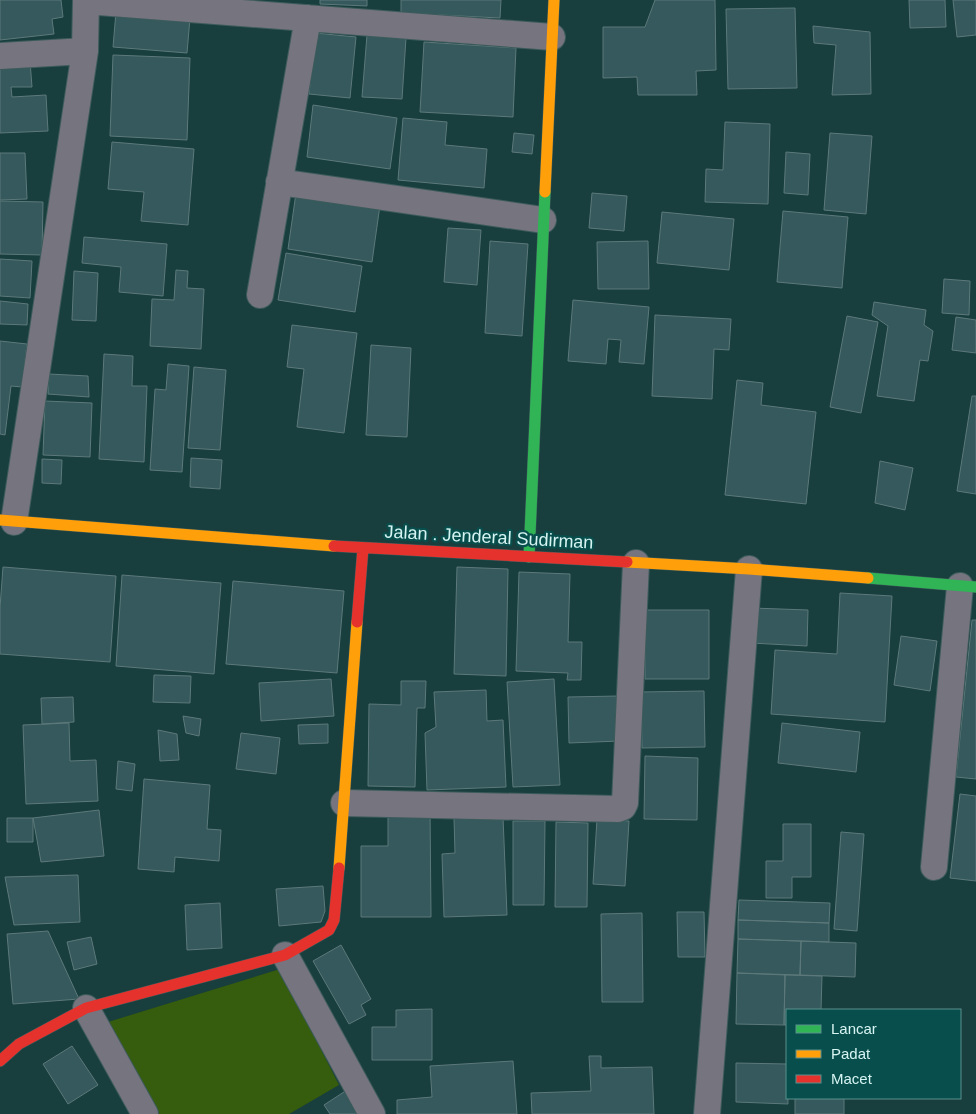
<svg xmlns="http://www.w3.org/2000/svg" width="976" height="1114" font-family="Arial,sans-serif">
<style>
.green{fill:#365c0d}
.building{fill:#35595c;stroke:#5d797b}
.lines{fill:none;stroke-linecap:round;stroke-linejoin:round}
.street-casing{stroke:#3d5b5b;stroke-width:28}
.fast-casing{stroke:#3d5b5b;stroke-width:12}
.slow-casing{stroke:#3d5b5b;stroke-width:12}
.jam-casing{stroke:#3d5b5b;stroke-width:12}
.street{stroke:#75747f;stroke-width:26}
.fast{stroke:#30b455;stroke-width:11}
.slow{stroke:#ff9f0a;stroke-width:11}
.jam{stroke:#e5322d;stroke-width:11}
.labels{text-anchor:middle;dominant-baseline:central;stroke-width:4.5;stroke-linejoin:round;paint-order:stroke}
.street-label{font-size:18px;fill:#d6f4f2;stroke:#084e4c}
</style>
<rect width="100%" height="100%" fill="#183e3d"/>
<path class="green" d="M 280,969 L 339,1085 L 289,1114 L 157,1114 L 108,1022 Z"/>
<path class="building" d="M 0,0 L 61,0 L 63,17 L 52,19 L 54,34 L 0,40 Z
M 320,0 L 367,0 L 367,6 L 320,4 Z
M 401,0 L 501,0 L 500,18 L 401,13 Z
M 655,0 L 715,0 L 716,70 L 696,71 L 697,95 L 638,95 L 637,77 L 603,78 L 603,27 L 645,27 Z
M 909,0 L 945,0 L 946,27 L 910,28 Z
M 953,0 L 976,0 L 976,35 L 957,37 Z
M 795,8 L 797,88 L 728,89 L 726,9 Z
M 116,12 L 190,18 L 187,53 L 113,47 Z
M 813,26 L 870,32 L 871,94 L 832,95 L 836,45 L 814,43 Z
M 315,33 L 356,37 L 350,98 L 309,94 Z
M 367,35 L 406,38 L 402,99 L 362,97 Z
M 424,42 L 516,48 L 513,117 L 420,112 Z
M 113,55 L 190,58 L 187,140 L 110,136 Z
M 30,61 L 32,87 L 11,87 L 12,97 L 46,95 L 48,131 L 0,133 L 0,62 Z
M 313,105 L 397,118 L 390,169 L 307,157 Z
M 403,118 L 447,122 L 445,145 L 487,149 L 484,188 L 398,180 Z
M 725,122 L 770,124 L 768,204 L 705,202 L 706,169 L 723,170 Z
M 514,133 L 534,135 L 532,154 L 512,152 Z
M 830,133 L 872,136 L 866,214 L 824,210 Z
M 112,142 L 194,149 L 188,225 L 141,221 L 144,192 L 108,189 Z
M 786,152 L 810,154 L 808,195 L 784,193 Z
M 0,153 L 25,153 L 27,199 L 0,200 Z
M 296,193 L 380,205 L 372,262 L 288,249 Z
M 592,193 L 627,196 L 624,231 L 589,228 Z
M 0,201 L 43,202 L 42,255 L 0,254 Z
M 783,211 L 848,217 L 842,288 L 777,282 Z
M 662,212 L 734,219 L 729,270 L 657,263 Z
M 448,228 L 481,230 L 477,285 L 444,282 Z
M 84,237 L 167,244 L 163,296 L 119,292 L 121,267 L 82,263 Z
M 490,241 L 528,244 L 522,336 L 485,333 Z
M 648,241 L 649,289 L 598,289 L 597,242 Z
M 286,253 L 362,266 L 355,312 L 278,300 Z
M 0,259 L 32,261 L 30,298 L 0,296 Z
M 176,270 L 188,271 L 187,288 L 204,289 L 201,349 L 150,346 L 152,299 L 174,300 Z
M 74,271 L 98,273 L 96,321 L 72,320 Z
M 944,279 L 970,281 L 969,315 L 942,313 Z
M 573,300 L 649,307 L 644,364 L 619,362 L 621,340 L 608,339 L 606,364 L 568,361 Z
M 0,301 L 28,304 L 27,325 L 0,324 Z
M 874,302 L 926,310 L 924,325 L 933,331 L 928,361 L 920,360 L 914,401 L 877,396 L 888,326 L 872,315 Z
M 655,315 L 731,319 L 729,350 L 714,349 L 712,399 L 652,396 Z
M 847,316 L 878,322 L 861,413 L 830,407 Z
M 956,317 L 976,320 L 976,353 L 952,350 Z
M 292,325 L 357,333 L 344,433 L 297,427 L 304,369 L 287,367 Z
M 0,341 L 27,344 L 22,387 L 11,386 L 5,435 L 0,434 Z
M 371,345 L 411,348 L 407,437 L 366,435 Z
M 104,354 L 133,356 L 132,386 L 147,386 L 144,462 L 99,459 Z
M 168,364 L 189,366 L 182,472 L 150,470 L 155,389 L 166,390 Z
M 194,367 L 226,370 L 220,450 L 188,448 Z
M 49,374 L 88,376 L 89,397 L 48,394 Z
M 737,380 L 763,383 L 761,405 L 816,412 L 806,504 L 725,495 Z
M 972,396 L 976,396 L 976,494 L 957,491 Z
M 45,401 L 92,403 L 90,457 L 43,455 Z
M 191,458 L 222,460 L 220,489 L 190,487 Z
M 42,459 L 62,460 L 61,484 L 42,483 Z
M 880,461 L 913,468 L 905,510 L 875,503 Z
M 3,567 L 116,576 L 110,662 L 0,654 L 0,607 Z
M 457,567 L 508,569 L 506,676 L 454,674 Z
M 519,572 L 570,574 L 568,642 L 582,642 L 581,680 L 567,680 L 568,673 L 516,671 Z
M 122,575 L 221,583 L 214,674 L 116,666 Z
M 233,581 L 344,591 L 337,673 L 226,664 Z
M 840,593 L 892,596 L 885,722 L 771,714 L 775,650 L 837,654 Z
M 752,608 L 808,610 L 807,646 L 751,643 Z
M 645,610 L 709,610 L 709,679 L 645,679 Z
M 972,620 L 976,620 L 976,779 L 956,777 Z
M 901,636 L 937,641 L 930,691 L 894,685 Z
M 154,675 L 191,676 L 190,703 L 153,702 Z
M 331,679 L 334,716 L 261,721 L 259,683 Z
M 554,679 L 560,785 L 513,787 L 507,682 Z
M 401,681 L 426,681 L 425,708 L 417,708 L 415,787 L 368,786 L 369,704 L 401,705 Z
M 486,690 L 487,721 L 503,720 L 506,787 L 427,790 L 425,733 L 436,727 L 434,692 Z
M 704,691 L 705,747 L 642,748 L 641,692 Z
M 618,696 L 620,741 L 569,743 L 568,697 Z
M 73,697 L 74,722 L 42,724 L 41,698 Z
M 183,716 L 201,719 L 199,736 L 186,733 Z
M 69,723 L 70,761 L 96,760 L 98,801 L 26,804 L 23,725 Z
M 782,723 L 860,732 L 856,772 L 778,763 Z
M 328,724 L 328,743 L 299,744 L 298,725 Z
M 158,730 L 177,734 L 179,760 L 160,761 Z
M 241,733 L 280,738 L 276,774 L 236,769 Z
M 645,756 L 698,758 L 697,820 L 644,819 Z
M 118,761 L 135,764 L 132,791 L 116,789 Z
M 144,779 L 210,785 L 207,829 L 221,830 L 219,861 L 175,857 L 174,872 L 138,869 Z
M 960,794 L 976,796 L 976,881 L 950,878 Z
M 99,810 L 104,856 L 41,862 L 33,818 Z
M 388,810 L 430,810 L 431,917 L 361,917 L 361,846 L 388,846 Z
M 503,817 L 507,915 L 444,917 L 442,854 L 455,853 L 454,818 Z
M 7,818 L 33,818 L 33,842 L 7,842 Z
M 597,819 L 629,821 L 625,886 L 593,884 Z
M 513,821 L 545,821 L 544,905 L 513,905 Z
M 556,822 L 588,823 L 587,907 L 555,907 Z
M 783,824 L 811,824 L 811,877 L 792,877 L 792,898 L 766,898 L 766,861 L 783,861 Z
M 841,832 L 864,834 L 857,931 L 834,929 Z
M 78,875 L 80,922 L 14,925 L 5,877 Z
M 323,886 L 325,911 L 321,922 L 279,926 L 276,889 Z
M 739,900 L 830,903 L 829,923 L 738,920 Z
M 220,903 L 222,948 L 187,950 L 185,905 Z
M 677,912 L 704,912 L 705,957 L 678,957 Z
M 642,913 L 643,1002 L 602,1002 L 601,914 Z
M 738,920 L 829,923 L 829,942 L 738,939 Z
M 48,931 L 79,999 L 13,1004 L 7,934 Z
M 91,937 L 97,964 L 74,970 L 67,942 Z
M 738,939 L 801,941 L 800,975 L 737,973 Z
M 801,941 L 856,943 L 855,977 L 800,975 Z
M 341,945 L 371,999 L 361,1005 L 366,1015 L 349,1024 L 313,961 Z
M 737,973 L 785,975 L 784,1025 L 736,1024 Z
M 785,975 L 822,976 L 821,1010 L 787,1010 L 787,1025 L 784,1025 Z
M 432,1009 L 432,1060 L 372,1060 L 372,1027 L 396,1027 L 396,1010 Z
M 72,1046 L 98,1085 L 68,1104 L 43,1064 Z
M 589,1056 L 601,1056 L 601,1068 L 652,1067 L 654,1114 L 532,1114 L 531,1093 L 591,1091 Z
M 513,1061 L 517,1114 L 397,1114 L 397,1100 L 432,1097 L 430,1066 Z
M 736,1063 L 787,1064 L 788,1104 L 736,1102 Z
M 347,1090 L 359,1114 L 330,1114 L 324,1105 Z
M 795,1098 L 844,1098 L 844,1114 L 795,1114 Z"/>
<g class="lines">
<defs>
<path id="street" d="M 86,1 L 552,37
M 0,56 L 85,51
M 279,182 L 543,220
M 260,295 L 308,18
M 14,522 L 85,51 L 86,0
M 344,803 L 618,809 L 623,807 L 625,803 L 636,563
M 934,867 L 960,586
M 285,955 L 372,1114
M 86,1008 L 145,1114
M 707,1114 L 749,569"/>
<path id="fast" d="M 529,557 L 545,192
M 868,578 L 976,587"/>
<path id="slow" d="M 545,192 L 554,0
M 0,520 L 334,546
M 627,562 L 749,569 L 868,578
M 339,868 L 357,622"/>
<path id="jam" d="M 334,546 L 627,562
M 357,622 L 363,548
M 0,1061 L 19,1044 L 86,1008 L 285,955 L 329,930 L 334,920 L 339,868"/>
</defs>
<use href="#street" class="street-casing"/>
<use href="#fast" class="fast-casing"/>
<use href="#slow" class="slow-casing"/>
<use href="#jam" class="jam-casing"/>
<use href="#street" class="street"/>
<use href="#fast" class="fast"/>
<use href="#slow" class="slow"/>
<use href="#jam" class="jam"/>
</g>
<g class="labels">
<g class="street-label">
<text transform="translate(489 537) rotate(3)">Jalan . Jenderal Sudirman</text>
</g>
</g>
<rect x="786" y="1009" width="175" height="90" fill="#084e4c" stroke="#5a908e"/>
<rect x="796" y="1025" width="25" height="8" fill="#30b455" stroke="#5a908e"/>
<text x="831" y="1034" font-size="15" fill="#d6f4f2">Lancar</text>
<rect x="796" y="1050" width="25" height="8" fill="#ff9f0a" stroke="#5a908e"/>
<text x="831" y="1059" font-size="15" fill="#d6f4f2">Padat</text>
<rect x="796" y="1075" width="25" height="8" fill="#e5322d" stroke="#5a908e"/>
<text x="831" y="1084" font-size="15" fill="#d6f4f2">Macet</text>
</svg>
